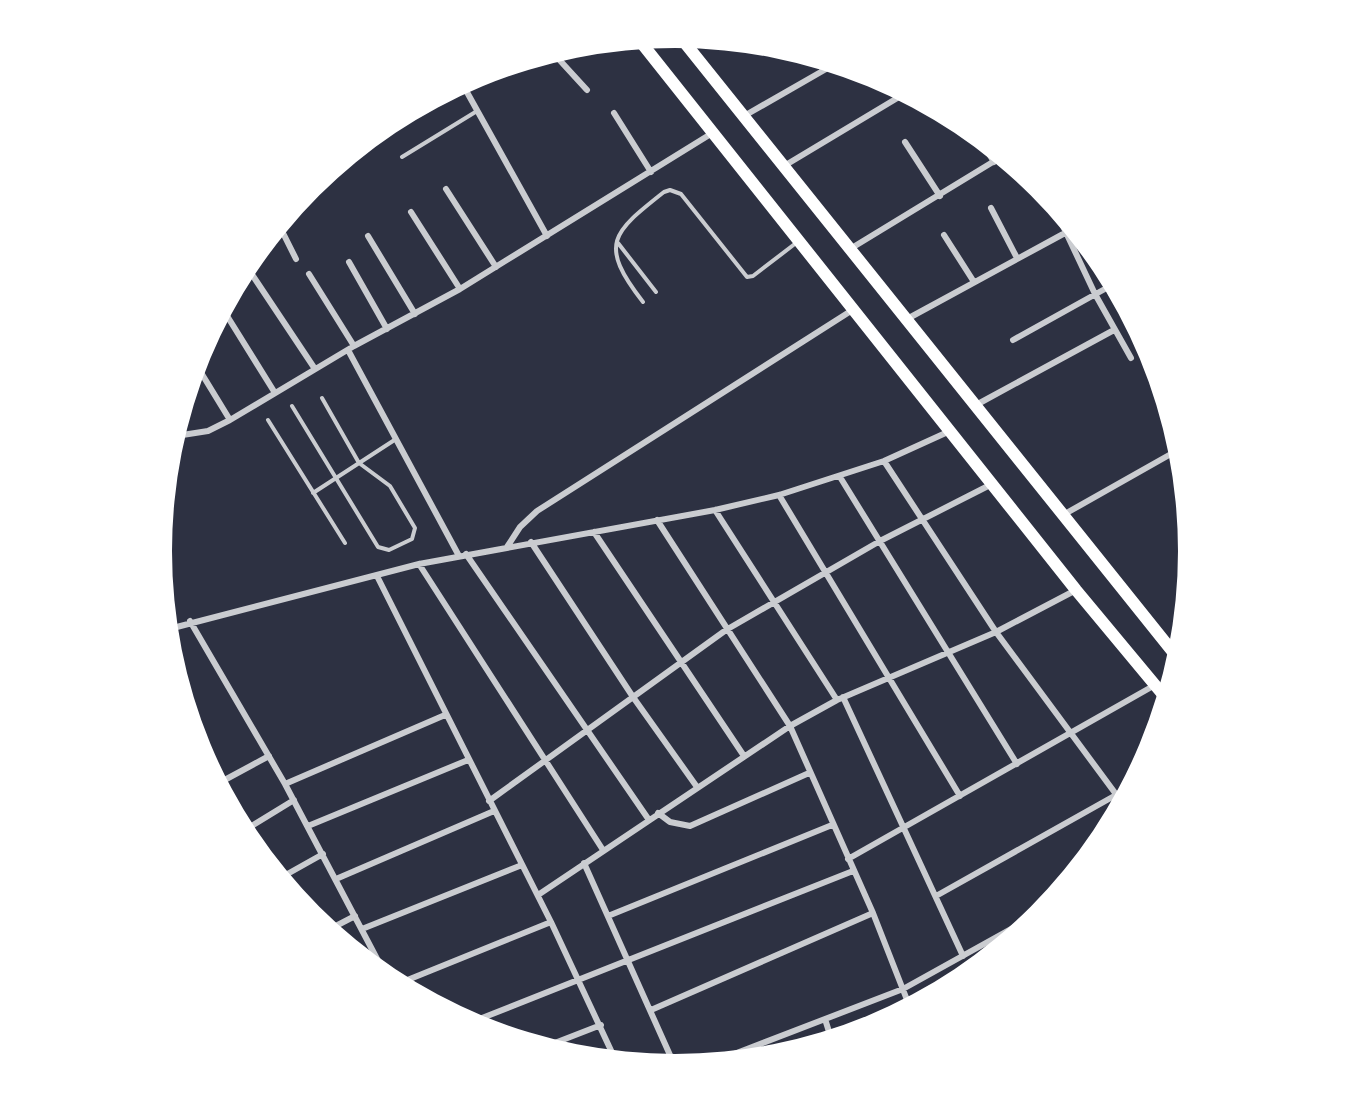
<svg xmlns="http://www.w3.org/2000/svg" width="1350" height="1102" font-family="Signika,sans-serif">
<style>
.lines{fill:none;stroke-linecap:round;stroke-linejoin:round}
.service{stroke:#caccd0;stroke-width:4}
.minor{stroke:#caccd0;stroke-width:6}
.secondary{stroke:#fff;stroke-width:12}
</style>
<rect width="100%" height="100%" fill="#2d3142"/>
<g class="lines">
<path class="service" d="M 402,157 L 477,111
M 618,243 L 656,292
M 643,302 C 598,244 612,233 664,192 L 670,190 L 681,194 L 747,277 L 753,276 L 796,243
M 292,406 L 378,547 L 389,550 L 412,539 L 415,528 L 390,486 L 359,463 L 322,398
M 268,420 L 345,543
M 313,493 L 396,439"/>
<path class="minor" d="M 554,54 L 587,90
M 817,60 L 823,70
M 463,85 L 547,236
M 614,113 L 651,172
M 744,116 L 833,65
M 981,141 L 994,162
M 905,142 L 940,196
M 784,166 L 904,94
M 446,189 L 496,267
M 1054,207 L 1095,294 L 1131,358
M 991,208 L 1017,258
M 411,212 L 460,289
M 280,227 L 296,259
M 944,235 L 974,282
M 368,236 L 415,314
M 850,249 L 1001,157
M 349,262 L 387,329
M 247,267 L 315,369
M 309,274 L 354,346
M 224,311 L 275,393
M 907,319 L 1065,233
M 1013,340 L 1112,285
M 348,350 L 459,556
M 197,366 L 230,420
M 976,405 L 1114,330
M 176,436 L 208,431 L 230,420 L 354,346 L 460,289 L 714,132
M 884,461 L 996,632 L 1121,801
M 840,477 L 1017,764
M 779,495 L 960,796
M 715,510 L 837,700
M 1063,515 L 1178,450
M 657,520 L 790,726 L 873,913 L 909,1005
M 594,532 L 744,756
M 531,542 L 633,697 L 697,787
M 507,547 L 520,527 L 537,511 L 854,309
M 466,554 L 649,820
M 419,564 L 603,850
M 377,576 L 551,922 L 615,1059
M 190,621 L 285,784 L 385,974
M 169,629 L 419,564 L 715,510 L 779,495 L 884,461 L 950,431
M 843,697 L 963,956
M 219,783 L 269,756
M 285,784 L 445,715
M 489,801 L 726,630 L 880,541 L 992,484
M 658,813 L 670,822 L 690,826 L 809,773
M 308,826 L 468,760
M 245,830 L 294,800
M 848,859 L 1155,685
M 584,863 L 674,1064
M 282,877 L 323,854
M 336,879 L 494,811
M 538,895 L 790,726 L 837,700 L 996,632 L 1076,590
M 936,896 L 1116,795
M 608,916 L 832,825
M 330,929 L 355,916
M 362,929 L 522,865
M 400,983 L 551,922
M 651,1010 L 873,913
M 825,1019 L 831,1038
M 472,1022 L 853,871
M 547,1046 L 601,1025
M 716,1061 L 903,989 L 1038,914"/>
<path class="secondary" d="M 681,38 L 1177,657
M 640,41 L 1076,590 L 1165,697"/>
</g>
<path d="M0 0H1350V1102H0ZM172 551a503 503 0 1 1 1006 0a503 503 0 1 1-1006 0Z" fill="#fff" fill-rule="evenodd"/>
</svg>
